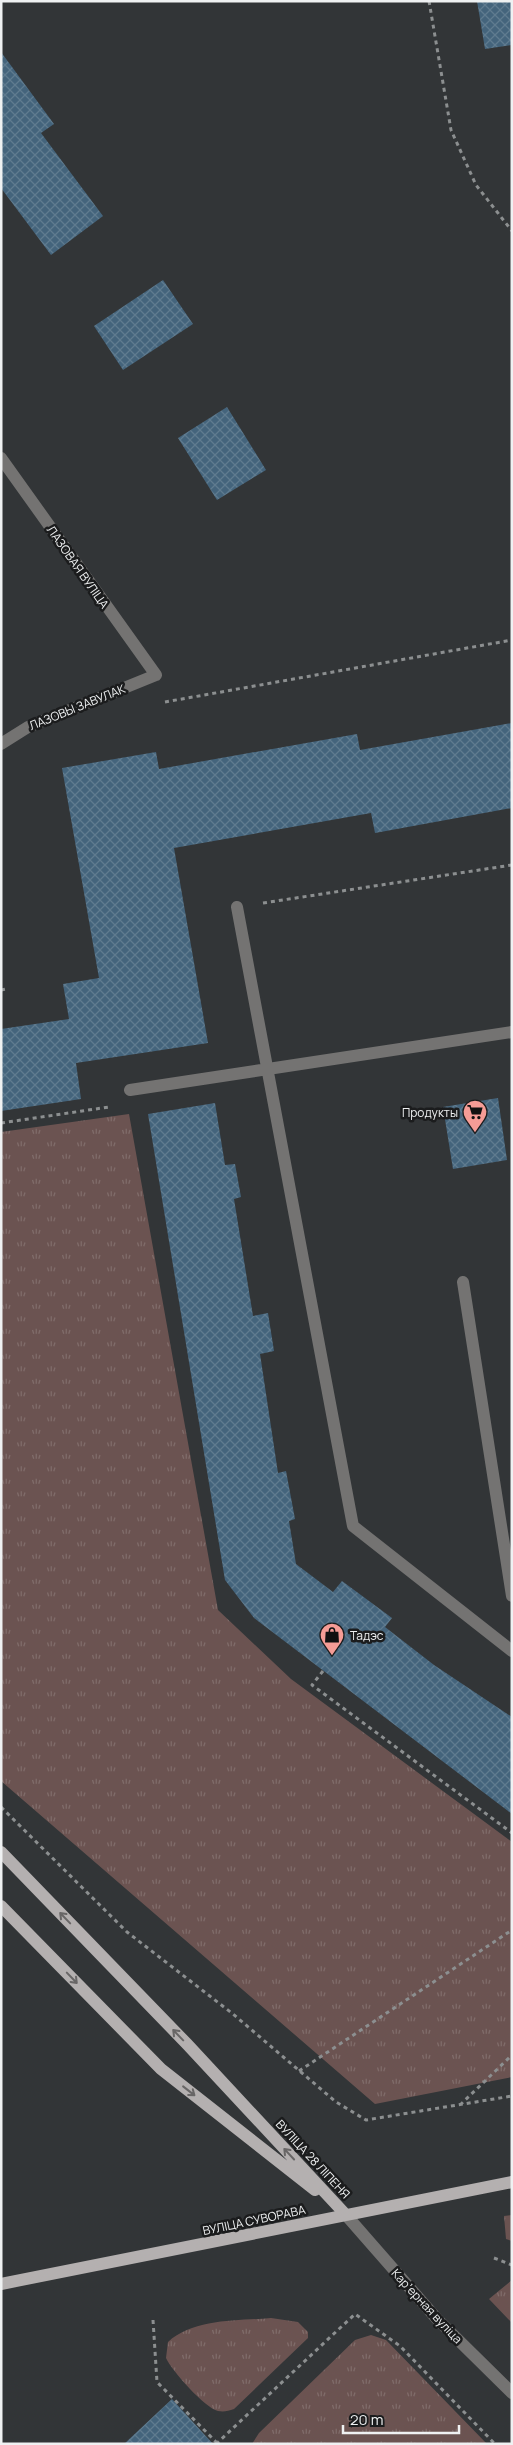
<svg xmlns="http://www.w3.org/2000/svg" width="513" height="2445" font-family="Manrope,sans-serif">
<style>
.grass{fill:url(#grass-tufts)}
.building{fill:url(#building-cross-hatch)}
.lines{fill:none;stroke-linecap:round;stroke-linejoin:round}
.path{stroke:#8c8f90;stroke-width:3;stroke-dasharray:4 4;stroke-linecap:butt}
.minor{stroke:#747372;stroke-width:12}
.major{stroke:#b4b0b0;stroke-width:12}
.oneway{stroke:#686666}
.labels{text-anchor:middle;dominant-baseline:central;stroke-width:5;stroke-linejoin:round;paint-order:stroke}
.street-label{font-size:12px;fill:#eff1f2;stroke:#1b1c1d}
.poi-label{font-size:12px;fill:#eff1f2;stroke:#1b1c1d;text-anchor:end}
</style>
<defs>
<pattern id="grass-tufts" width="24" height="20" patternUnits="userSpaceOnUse" patternTransform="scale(1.25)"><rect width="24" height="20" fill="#6b5351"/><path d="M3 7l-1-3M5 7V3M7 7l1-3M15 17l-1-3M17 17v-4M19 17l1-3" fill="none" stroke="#806c6a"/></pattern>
<pattern id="building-cross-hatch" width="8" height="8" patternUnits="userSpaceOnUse" patternTransform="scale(1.25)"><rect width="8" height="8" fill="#44647c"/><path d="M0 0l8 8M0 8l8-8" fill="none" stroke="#5f7b8f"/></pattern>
</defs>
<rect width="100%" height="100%" fill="#323537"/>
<path class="grass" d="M 129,1114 L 218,1610 L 291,1679 L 512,1842 L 512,2077 L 375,2104 L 1,1781 L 1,1132 Z
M 512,2215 L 512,2241 L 506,2239 L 504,2216 Z
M 512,2280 L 512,2323 L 489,2299 Z
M 271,2318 L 298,2322 L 308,2332 L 308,2338 L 234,2409 C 228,2411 224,2412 218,2411 C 205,2408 172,2371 166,2358 L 168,2342 C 194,2318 238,2321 271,2318 Z
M 371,2335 L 386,2340 L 487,2444 L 252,2444 L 259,2433 L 355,2340 Z"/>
<path class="building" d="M 477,1 L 512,1 L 512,45 L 485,49 Z
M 1,52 L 54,124 L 41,133 L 103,216 L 51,255 L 1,188 Z
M 163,280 L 193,324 L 123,370 L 94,326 Z
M 227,407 L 266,470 L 217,500 L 178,438 Z
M 512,723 L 512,808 L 375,833 L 371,813 L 174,848 L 208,1043 L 76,1063 L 81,1099 L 1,1111 L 1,1029 L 69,1019 L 63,984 L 99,978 L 62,768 L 156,752 L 159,769 L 357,734 L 360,750 Z
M 498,1098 L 507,1160 L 453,1169 L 443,1107 Z
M 215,1103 L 225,1165 L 235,1164 L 241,1197 L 234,1199 L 253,1316 L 268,1313 L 274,1351 L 260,1354 L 278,1473 L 286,1471 L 295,1519 L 289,1521 L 296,1564 L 333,1592 L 342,1581 L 392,1618 L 385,1627 L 434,1665 L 512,1717 L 512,1814 L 254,1618 L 225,1580 L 148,1114 Z
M 172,2399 L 213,2444 L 124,2444 Z"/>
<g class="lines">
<path class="path" d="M 429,1 L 451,130 L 476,185 L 512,231
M 165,702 L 512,640
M 263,903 L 512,865
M 1,990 L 7,989
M 1,1123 L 109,1107
M 323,1671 L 312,1685 L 512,1833
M 1,1807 L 127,1932 L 233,2014 L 336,2102 L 366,2120 L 512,2096
M 299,2071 L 512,1930
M 460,2105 L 512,2055
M 494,2258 L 512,2265
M 153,2320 L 157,2382 L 217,2443
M 216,2444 L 355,2314 L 400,2346 L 495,2444"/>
<path class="minor" d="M 1,458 L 156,675 L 28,727 L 1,744
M 237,907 L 353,1526 L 512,1651
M 130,1090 L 512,1032
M 463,1282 L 512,1596
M 346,2215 L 437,2319 L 512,2393"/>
<path class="major" d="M 1,1852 L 187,2044 L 346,2215
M 1,1906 L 161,2069 L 315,2190
M 1,2284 L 512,2182"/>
</g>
<defs><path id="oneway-shaft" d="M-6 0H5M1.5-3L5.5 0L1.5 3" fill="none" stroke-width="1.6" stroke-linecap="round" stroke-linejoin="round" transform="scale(1.25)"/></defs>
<g class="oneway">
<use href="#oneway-shaft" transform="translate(65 1918) rotate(-134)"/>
<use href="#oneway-shaft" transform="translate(72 1978) rotate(46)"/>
<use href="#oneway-shaft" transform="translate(178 2035) rotate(-134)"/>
<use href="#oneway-shaft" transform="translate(189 2091) rotate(38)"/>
<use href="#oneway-shaft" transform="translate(289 2154) rotate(-133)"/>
</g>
<defs>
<symbol id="supermarket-pin" viewBox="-11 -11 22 30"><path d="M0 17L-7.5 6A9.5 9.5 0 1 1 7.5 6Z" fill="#f59c96" stroke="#1b1c1d"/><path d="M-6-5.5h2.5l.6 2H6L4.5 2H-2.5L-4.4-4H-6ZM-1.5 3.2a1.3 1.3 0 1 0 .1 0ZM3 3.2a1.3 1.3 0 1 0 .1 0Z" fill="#111"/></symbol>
<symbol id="shop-pin" viewBox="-11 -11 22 30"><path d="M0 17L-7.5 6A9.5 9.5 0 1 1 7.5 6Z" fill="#f59c96" stroke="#1b1c1d"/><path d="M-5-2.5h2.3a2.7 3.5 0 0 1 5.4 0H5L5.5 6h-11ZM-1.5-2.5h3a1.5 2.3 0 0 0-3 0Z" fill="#111"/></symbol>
</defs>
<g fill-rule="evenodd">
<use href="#supermarket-pin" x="461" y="1098" width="28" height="38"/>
<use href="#shop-pin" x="318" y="1621" width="28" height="38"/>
</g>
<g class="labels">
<g class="street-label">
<text transform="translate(78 567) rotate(55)">ЛАЗОВАЯ ВУЛІЦА</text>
<text transform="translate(77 707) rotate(-22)">ЛАЗОВЫ ЗАВУЛАК</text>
<text transform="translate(313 2159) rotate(47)">ВУЛІЦА 28 ЛІПЕНЯ</text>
<text transform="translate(254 2220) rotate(-12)">ВУЛІЦА СУВОРАВА</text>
<text transform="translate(427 2306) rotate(47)">Карʼерная вуліца</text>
</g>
<g class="poi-label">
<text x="458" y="1112">Продукты</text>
<text x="350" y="1635" text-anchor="start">Тадэс</text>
</g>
</g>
<rect width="513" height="2445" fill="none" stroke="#eff1f2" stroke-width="5"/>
<path d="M343 2425v8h116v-8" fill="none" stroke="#eff1f2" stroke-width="2.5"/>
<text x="350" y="2425" font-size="15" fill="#eff1f2" stroke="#1b1c1d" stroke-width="4" paint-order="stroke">20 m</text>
</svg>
